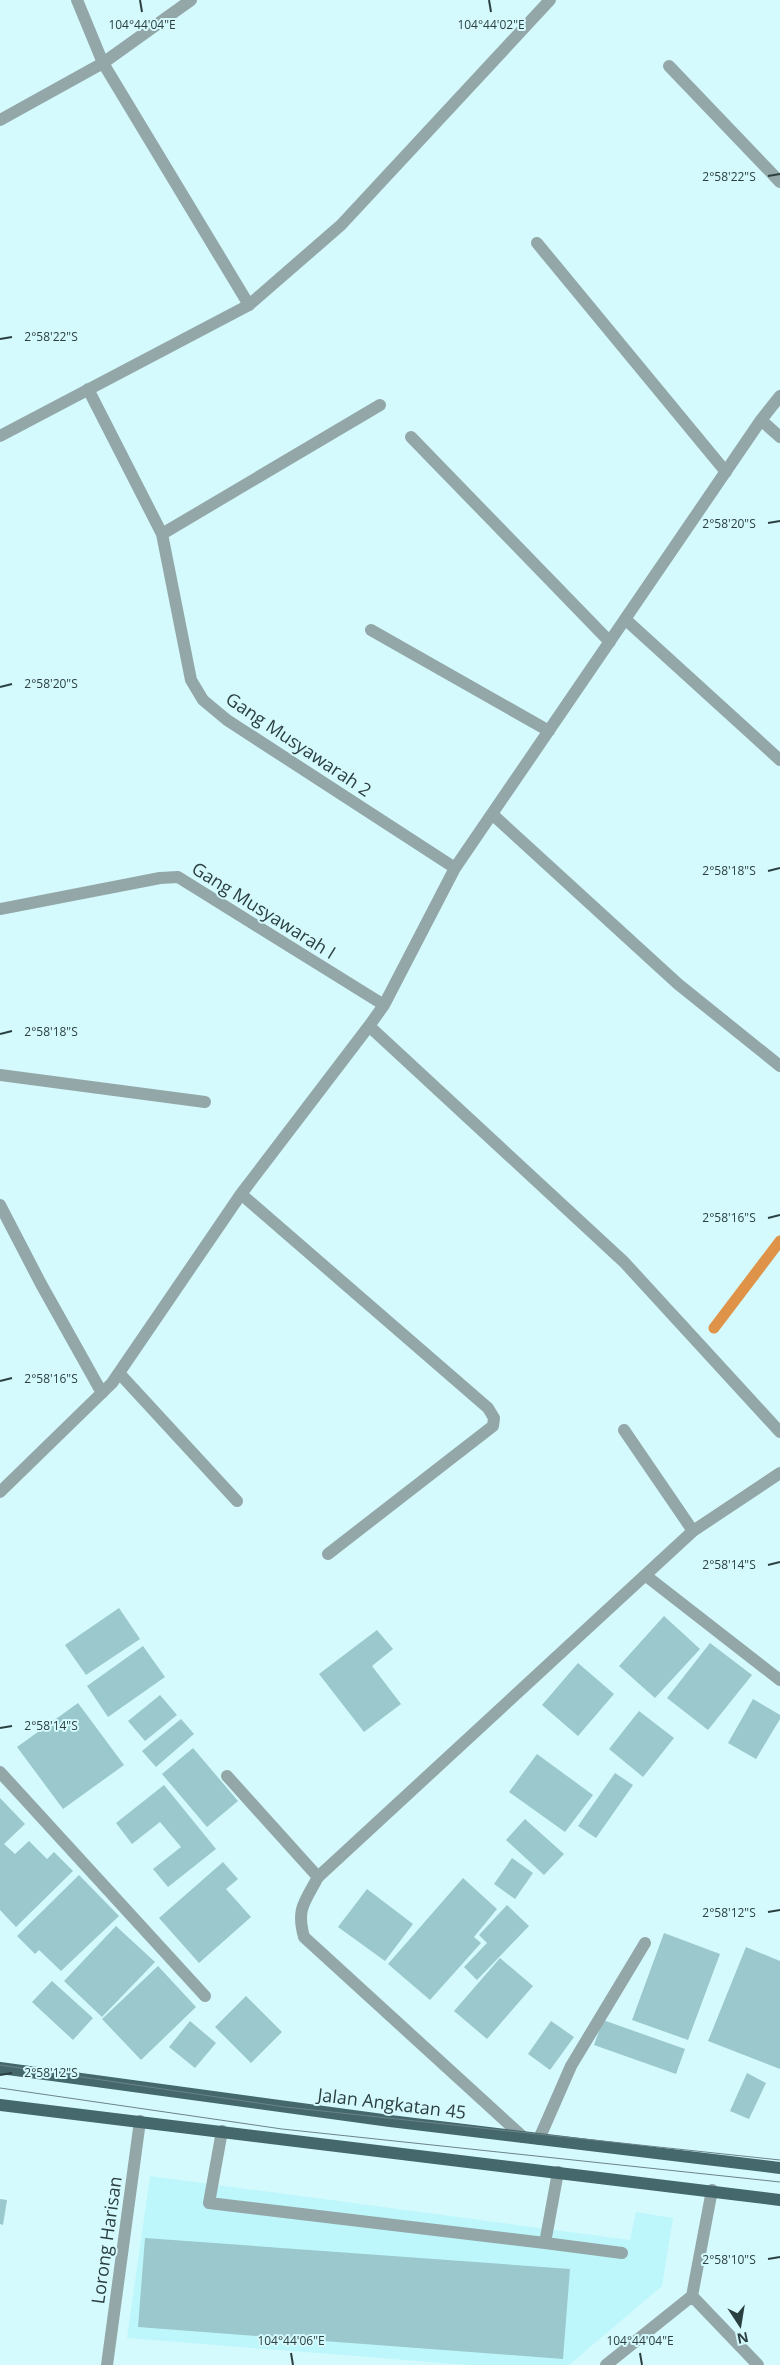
<svg xmlns="http://www.w3.org/2000/svg" width="780" height="2365" font-family="'Open Sans',sans-serif">
<style>
.built{fill:#bdf7fc}
.lines{fill:none;stroke-linecap:round;stroke-linejoin:round}
.stream{stroke:#de9348;stroke-width:11}
.building{fill:#9ac8cc}
.lane{stroke:#93a7a8;stroke-width:12}
.street{stroke:#93a7a8;stroke-width:12}
.primary{stroke:#44686c;stroke-width:12}
.tram{stroke:#6b8587;stroke-width:1}
.ticks{fill:none;stroke:#2c3f40;stroke-width:2}
.labels{text-anchor:middle;dominant-baseline:central;stroke-width:4;stroke-linejoin:round;paint-order:stroke}
.street-label{font-size:18px;fill:#2c3f40;stroke:#d4fafd}
.ticks-label{font-size:12px;text-anchor:middle;fill:#2c3f40;stroke:#d4fafd;stroke-width:4;stroke-linejoin:round;paint-order:stroke}
</style>
<rect width="100%" height="100%" fill="#d4fafd"/>
<path class="built" d="M 150,2176 L 630,2240 L 636,2212 L 673,2218 L 662,2286 L 569,2365 L 469,2365 L 127,2338 Z"/>
<g class="lines">
<path class="stream" d="M 714,1328 L 780,1241"/>
</g>
<path class="building" d="M 119,1608 L 140,1639 L 86,1675 L 65,1645 Z
M 664,1616 L 700,1649 L 655,1698 L 619,1666 Z
M 377,1630 L 393,1649 L 372,1666 L 401,1704 L 364,1732 L 319,1674 Z
M 710,1643 L 752,1675 L 708,1730 L 667,1698 Z
M 143,1646 L 165,1677 L 108,1717 L 87,1686 Z
M 578,1663 L 614,1694 L 578,1736 L 542,1705 Z
M 160,1695 L 177,1715 L 145,1741 L 128,1721 Z
M 753,1699 L 780,1715 L 780,1719 L 756,1759 L 728,1743 Z
M 78,1703 L 124,1765 L 63,1809 L 17,1747 Z
M 639,1711 L 674,1738 L 643,1777 L 609,1749 Z
M 181,1719 L 194,1734 L 156,1767 L 142,1751 Z
M 193,1748 L 238,1801 L 207,1827 L 162,1774 Z
M 537,1754 L 593,1795 L 565,1832 L 509,1792 Z
M 615,1773 L 633,1785 L 596,1838 L 578,1826 Z
M 164,1785 L 216,1849 L 168,1887 L 153,1869 L 181,1847 L 160,1822 L 132,1844 L 116,1823 Z
M 0,1798 L 25,1824 L 4,1844 L 15,1854 L 29,1841 L 47,1859 L 54,1852 L 73,1871 L 16,1927 L 0,1910 Z
M 525,1819 L 564,1854 L 544,1875 L 506,1840 Z
M 512,1858 L 533,1873 L 515,1899 L 494,1884 Z
M 223,1862 L 238,1879 L 226,1889 L 251,1917 L 199,1963 L 159,1918 Z
M 79,1875 L 119,1916 L 61,1971 L 39,1950 L 35,1954 L 17,1936 Z
M 463,1878 L 497,1909 L 474,1937 L 481,1943 L 430,2000 L 388,1964 Z
M 367,1889 L 413,1924 L 385,1961 L 338,1927 Z
M 507,1905 L 529,1926 L 477,1980 L 464,1967 L 487,1943 L 479,1935 Z
M 116,1926 L 155,1962 L 102,2017 L 64,1981 Z
M 664,1933 L 720,1954 L 688,2040 L 632,2020 Z
M 746,1947 L 780,1961 L 780,2069 L 708,2041 Z
M 500,1958 L 533,1986 L 487,2039 L 454,2011 Z
M 158,1966 L 196,2007 L 141,2060 L 102,2019 Z
M 52,1981 L 93,2018 L 73,2040 L 32,2002 Z
M 246,1996 L 282,2032 L 251,2063 L 215,2027 Z
M 603,2020 L 685,2049 L 676,2074 L 594,2045 Z
M 190,2021 L 216,2043 L 195,2068 L 169,2047 Z
M 551,2021 L 574,2037 L 550,2070 L 528,2054 Z
M 747,2073 L 766,2083 L 749,2119 L 730,2111 Z
M 0,2199 L 7,2200 L 3,2225 L 0,2224 Z
M 145,2238 L 570,2269 L 563,2359 L 138,2327 Z"/>
<g class="lines">
<path class="lane" d="M 624,1430 L 693,1531
M 227,1776 L 318,1877
M 222,2131 L 209,2203 L 545,2243 L 558,2172
M 545,2243 L 622,2253"/>
<path class="street" d="M 77,0 L 103,63 L 249,305
M 669,66 L 780,182
M 0,120 L 103,63 L 191,0
M 537,243 L 726,472
M 88,389 L 162,534 L 191,680 L 203,700 L 227,720 L 455,868
M 761,420 L 780,437
M 0,436 L 249,305 L 341,225 L 550,0
M 411,437 L 610,642
M 162,534 L 380,405
M 625,619 L 780,760
M 371,630 L 549,731
M 492,814 L 678,984 L 780,1066
M 0,909 L 160,878 L 178,877 L 384,1005
M 369,1026 L 624,1262 L 780,1432
M 0,1075 L 205,1102
M 241,1194 L 488,1408 L 494,1418 L 493,1426 L 328,1554
M 0,1205 L 41,1284 L 102,1393
M 119,1373 L 237,1501
M 0,1492 L 112,1383 L 241,1194 L 369,1026 L 384,1005 L 455,868 L 761,420 L 780,396
M 645,1575 L 780,1680
M 0,1772 L 205,1996
M 523,2137 L 304,1937 C 296,1908 305,1902 318,1877 L 693,1531 L 780,1473
M 539,2139 L 571,2066 L 645,1943
M 712,2190 L 692,2296 L 758,2365
M 107,2365 L 140,2121
M 606,2365 L 692,2296"/>
<path class="primary" d="M 0,2068 L 390,2121 L 780,2168
M 0,2105 L 780,2200"/>
<path class="tram" d="M 0,2065 L 285,2107 L 780,2160
M 0,2088 L 282,2129 L 780,2182"/>
</g>
<path class="ticks" d="M 140,0 L 142,12M 489,0 L 491,12M 768,176 L 780,174M 0,339 L 12,337M 768,523 L 780,521M 0,687 L 12,684M 768,871 L 780,868M 0,1034 L 12,1031M 768,1218 L 780,1215M 0,1381 L 12,1378M 768,1565 L 780,1562M 0,1728 L 12,1726M 768,1912 L 780,1910M 0,2075 L 12,2073M 768,2259 L 780,2257M 291,2353 L 293,2365M 640,2353 L 642,2365"/>
<g class="labels">
<g class="street-label">
<text transform="translate(299 744) rotate(34)">Gang Musyawarah 2</text>
<text transform="translate(264 910) rotate(32)">Gang Musyawarah I</text>
<text transform="translate(392 2103) rotate(7)">Jalan Angkatan 45</text>
<text transform="translate(106 2240) rotate(-82)">Lorong Harisan</text>
</g>
</g>
<g class="ticks-label">
<text x="142" y="29">104°44'04"E</text>
<text x="491" y="29">104°44'02"E</text>
<text x="729" y="181">2°58'22"S</text>
<text x="51" y="341">2°58'22"S</text>
<text x="729" y="528">2°58'20"S</text>
<text x="51" y="688">2°58'20"S</text>
<text x="729" y="875">2°58'18"S</text>
<text x="51" y="1036">2°58'18"S</text>
<text x="729" y="1222">2°58'16"S</text>
<text x="51" y="1383">2°58'16"S</text>
<text x="729" y="1569">2°58'14"S</text>
<text x="51" y="1730">2°58'14"S</text>
<text x="729" y="1917">2°58'12"S</text>
<text x="51" y="2077">2°58'12"S</text>
<text x="729" y="2264">2°58'10"S</text>
<text x="291" y="2345">104°44'06"E</text>
<text x="640" y="2345">104°44'04"E</text>
</g>
<g transform="translate(740 2325) rotate(168)" stroke="#d4fafd" stroke-width="4" paint-order="stroke">
<path d="M0-4L9 19L0 12L-9 19Z" fill="#2c3f40"/>
<text y="-8" font-size="14" font-weight="bold" text-anchor="middle" fill="#2c3f40">N</text>
</g>
</svg>
